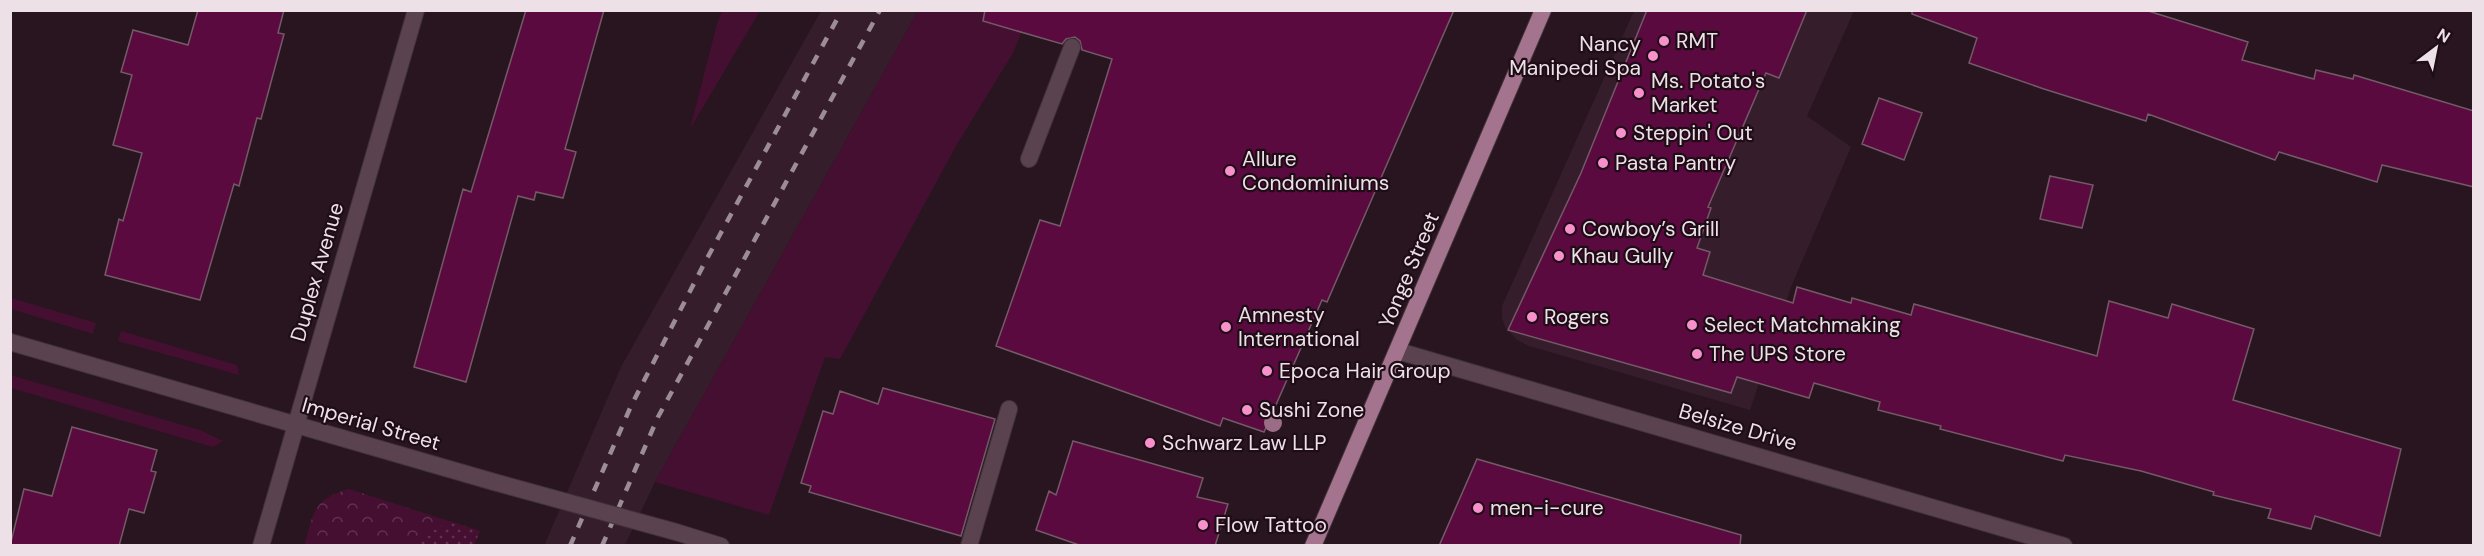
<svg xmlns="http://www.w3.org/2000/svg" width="2484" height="556" font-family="'DM Sans',sans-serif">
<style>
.built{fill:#361d2b}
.grass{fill:#450f31}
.park{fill:url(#park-crowns)}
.garden{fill:url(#garden-dots)}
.building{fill:#5a0a3f;stroke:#735a67;stroke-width:1.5}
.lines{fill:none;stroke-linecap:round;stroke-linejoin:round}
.service-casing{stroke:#41333a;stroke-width:18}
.minor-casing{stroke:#41333a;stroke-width:18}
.primary-casing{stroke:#41333a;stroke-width:18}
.service{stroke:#5a434f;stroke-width:16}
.minor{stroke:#5a434f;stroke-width:16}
.primary{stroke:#a4738d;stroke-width:16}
.rail{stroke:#9c8c95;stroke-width:4.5;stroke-dasharray:10 10;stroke-linecap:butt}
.minor-bridge-casing{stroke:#41333a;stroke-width:18;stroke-linecap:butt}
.minor-bridge{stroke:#5a434f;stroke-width:16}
.tree{fill:#9b6c86}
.poi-dot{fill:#f890cb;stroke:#1e0c16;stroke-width:2}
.labels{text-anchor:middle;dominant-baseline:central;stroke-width:4.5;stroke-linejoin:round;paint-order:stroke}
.poi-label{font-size:21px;fill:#eee0e7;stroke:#1e0c16;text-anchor:start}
.street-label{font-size:21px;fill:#eee0e7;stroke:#1e0c16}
</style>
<defs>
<pattern id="park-crowns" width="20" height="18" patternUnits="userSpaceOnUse" patternTransform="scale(1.5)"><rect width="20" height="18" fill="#450f31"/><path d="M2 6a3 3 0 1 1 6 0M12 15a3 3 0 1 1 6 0" fill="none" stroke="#60324f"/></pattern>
<pattern id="garden-dots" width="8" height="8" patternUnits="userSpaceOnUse" patternTransform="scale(1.5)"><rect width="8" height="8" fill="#450f31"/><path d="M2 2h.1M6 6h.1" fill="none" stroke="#60324f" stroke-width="1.8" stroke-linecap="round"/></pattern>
</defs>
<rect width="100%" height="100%" fill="#281520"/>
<path class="built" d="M 821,11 L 918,11 L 655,482 L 625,545 L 544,546 L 621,367 Z
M 1634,11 L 1854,11 L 1807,116 L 1851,147 L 1791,287 L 1750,410 L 1529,346 L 1517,340 L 1505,327 L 1502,318 L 1502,306 Z"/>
<path class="grass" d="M 722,11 L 760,11 L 690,129 L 717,24 Z
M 918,11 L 1030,11 L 1013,53 L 956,146 L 840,359 L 825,357 L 769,515 L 655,482 Z
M 11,298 L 96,323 L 93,334 L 11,309 Z
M 121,331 L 237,365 L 239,375 L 118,341 Z
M 10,375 L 200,430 L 223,441 L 213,447 L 11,388 Z"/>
<path class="park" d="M 349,489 L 480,531 L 474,545 L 304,546 C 314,513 312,499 349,489 Z"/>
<path class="garden" d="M 450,521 L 480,531 L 474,545 L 416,545 L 424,536 Z"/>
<path class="building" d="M 198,10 L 284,10 L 278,33 L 284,34 L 261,119 L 257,118 L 239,186 L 234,184 L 200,300 L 105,275 L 119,219 L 123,221 L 142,153 L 113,145 L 132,75 L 121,72 L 133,30 L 188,45 Z
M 526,10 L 604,10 L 565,149 L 576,152 L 563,198 L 536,192 L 534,200 L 518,196 L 466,382 L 414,367 L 463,189 L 471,192 Z
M 985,10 L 1454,10 L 1327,302 L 1322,300 L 1264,432 L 1223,418 L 1220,426 L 996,346 L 1040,220 L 1060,226 L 1112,59 L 1082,50 L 1080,41 L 1075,37 L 1066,39 L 1062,44 L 983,21 Z
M 1647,10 L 1807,10 L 1779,78 L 1766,73 L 1708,207 L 1711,208 L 1697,248 L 1710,252 L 1703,275 L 1793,303 L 1797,287 L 1851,303 L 1852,298 L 1911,315 L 1914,304 L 2097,356 L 2109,301 L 2168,318 L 2172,304 L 2254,329 L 2233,400 L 2401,449 L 2380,536 L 2315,516 L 2311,529 L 2268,518 L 2271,509 L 2213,495 L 2214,492 L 2141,471 L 2065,455 L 2063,461 L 1940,429 L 1941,426 L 1878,410 L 1880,402 L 1814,383 L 1809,398 L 1737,377 L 1731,393 L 1508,330 L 1581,173 Z
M 1912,10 L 2145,10 L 2248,42 L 2242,60 L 2314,79 L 2316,70 L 2353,79 L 2354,75 L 2474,111 L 2474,187 L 2382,165 L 2377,182 L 2279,152 L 2275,160 L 2148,114 L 2146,121 L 2044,89 L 1969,63 L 1977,38 L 1912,14 Z
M 1879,98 L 1922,113 L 1904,160 L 1862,144 Z
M 2050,176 L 2093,185 L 2082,228 L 2040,219 Z
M 883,388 L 995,419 L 961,536 L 809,492 L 811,486 L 801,483 L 823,411 L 833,414 L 840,391 L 878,404 Z
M 72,427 L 157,450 L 151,471 L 156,472 L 144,513 L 129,509 L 119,546 L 10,546 L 24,489 L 52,496 Z
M 1073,441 L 1203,478 L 1197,497 L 1228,504 L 1215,546 L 1082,546 L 1036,530 L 1049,491 L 1056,495 Z
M 1477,459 L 1741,535 L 1740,546 L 1439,546 Z"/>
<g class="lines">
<defs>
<path id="service" d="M 1029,159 L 1072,47
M 969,546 L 1009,409"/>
<path id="minor" d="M 10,342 L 494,482
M 1398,351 L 2064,546
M 676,532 L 721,546
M 261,546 L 416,10"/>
<path id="primary" d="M 1313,546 L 1543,10"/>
</defs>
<use href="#service" class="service-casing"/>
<use href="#minor" class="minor-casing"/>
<use href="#primary" class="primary-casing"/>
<use href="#service" class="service"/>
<use href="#minor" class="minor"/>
<use href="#primary" class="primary"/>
<path class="rail" d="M 570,546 L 631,406 L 704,264 L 842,10
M 602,546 L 658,417 L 880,10"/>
<defs>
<path id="minor-bridge" d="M 494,482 L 676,532"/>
</defs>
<use href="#minor-bridge" class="minor-bridge-casing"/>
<use href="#minor-bridge" class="minor-bridge"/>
</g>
<circle class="tree" cx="1273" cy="423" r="9"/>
<g class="poi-dot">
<circle cx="1664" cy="41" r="6"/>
<circle cx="1653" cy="56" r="6"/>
<circle cx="1639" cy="93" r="6"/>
<circle cx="1621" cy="133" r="6"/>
<circle cx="1603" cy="163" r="6"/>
<circle cx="1230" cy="171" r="6"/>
<circle cx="1570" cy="229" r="6"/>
<circle cx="1559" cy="256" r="6"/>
<circle cx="1532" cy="317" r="6"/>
<circle cx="1692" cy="325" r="6"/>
<circle cx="1226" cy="327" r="6"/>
<circle cx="1697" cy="354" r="6"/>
<circle cx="1267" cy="371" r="6"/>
<circle cx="1247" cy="410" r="6"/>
<circle cx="1150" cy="443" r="6"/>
<circle cx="1478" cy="508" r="6"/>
<circle cx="1203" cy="525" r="6"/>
</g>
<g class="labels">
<g class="poi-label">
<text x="1676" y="41">RMT</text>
<text x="1641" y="44" text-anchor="end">Nancy<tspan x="1641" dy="24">Manipedi Spa</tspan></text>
<text x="1651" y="81">Ms. Potato's<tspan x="1651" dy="24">Market</tspan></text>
<text x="1633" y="133">Steppin' Out</text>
<text x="1242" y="159">Allure<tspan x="1242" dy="24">Condominiums</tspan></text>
<text x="1615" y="163">Pasta Pantry</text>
<text x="1582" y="229">Cowboy’s Grill</text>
<text x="1571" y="256">Khau Gully</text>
<text x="1238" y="315">Amnesty<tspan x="1238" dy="24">International</tspan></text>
<text x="1544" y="317">Rogers</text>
<text x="1704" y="325">Select Matchmaking</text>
<text x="1709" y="354">The UPS Store</text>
<text x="1279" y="371">Epoca Hair Group</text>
<text x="1259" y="410">Sushi Zone</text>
<text x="1162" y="443">Schwarz Law LLP</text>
<text x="1490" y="508">men-i-cure</text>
<text x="1215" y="525">Flow Tattoo</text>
</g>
<g class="street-label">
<text transform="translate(1409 270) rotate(-67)">Yonge Street</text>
<text transform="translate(317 272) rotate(-74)">Duplex Avenue</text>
<text transform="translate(371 424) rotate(16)">Imperial Street</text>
<text transform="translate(1738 427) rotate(16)">Belsize Drive</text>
</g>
</g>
<rect width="2484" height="556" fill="none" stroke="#eee0e7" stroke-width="24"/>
<g transform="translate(2436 48) rotate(32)" stroke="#1e0c16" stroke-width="4.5" paint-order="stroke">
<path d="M0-4.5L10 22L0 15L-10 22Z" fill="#eee0e7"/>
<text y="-9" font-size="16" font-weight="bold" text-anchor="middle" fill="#eee0e7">N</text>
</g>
</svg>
